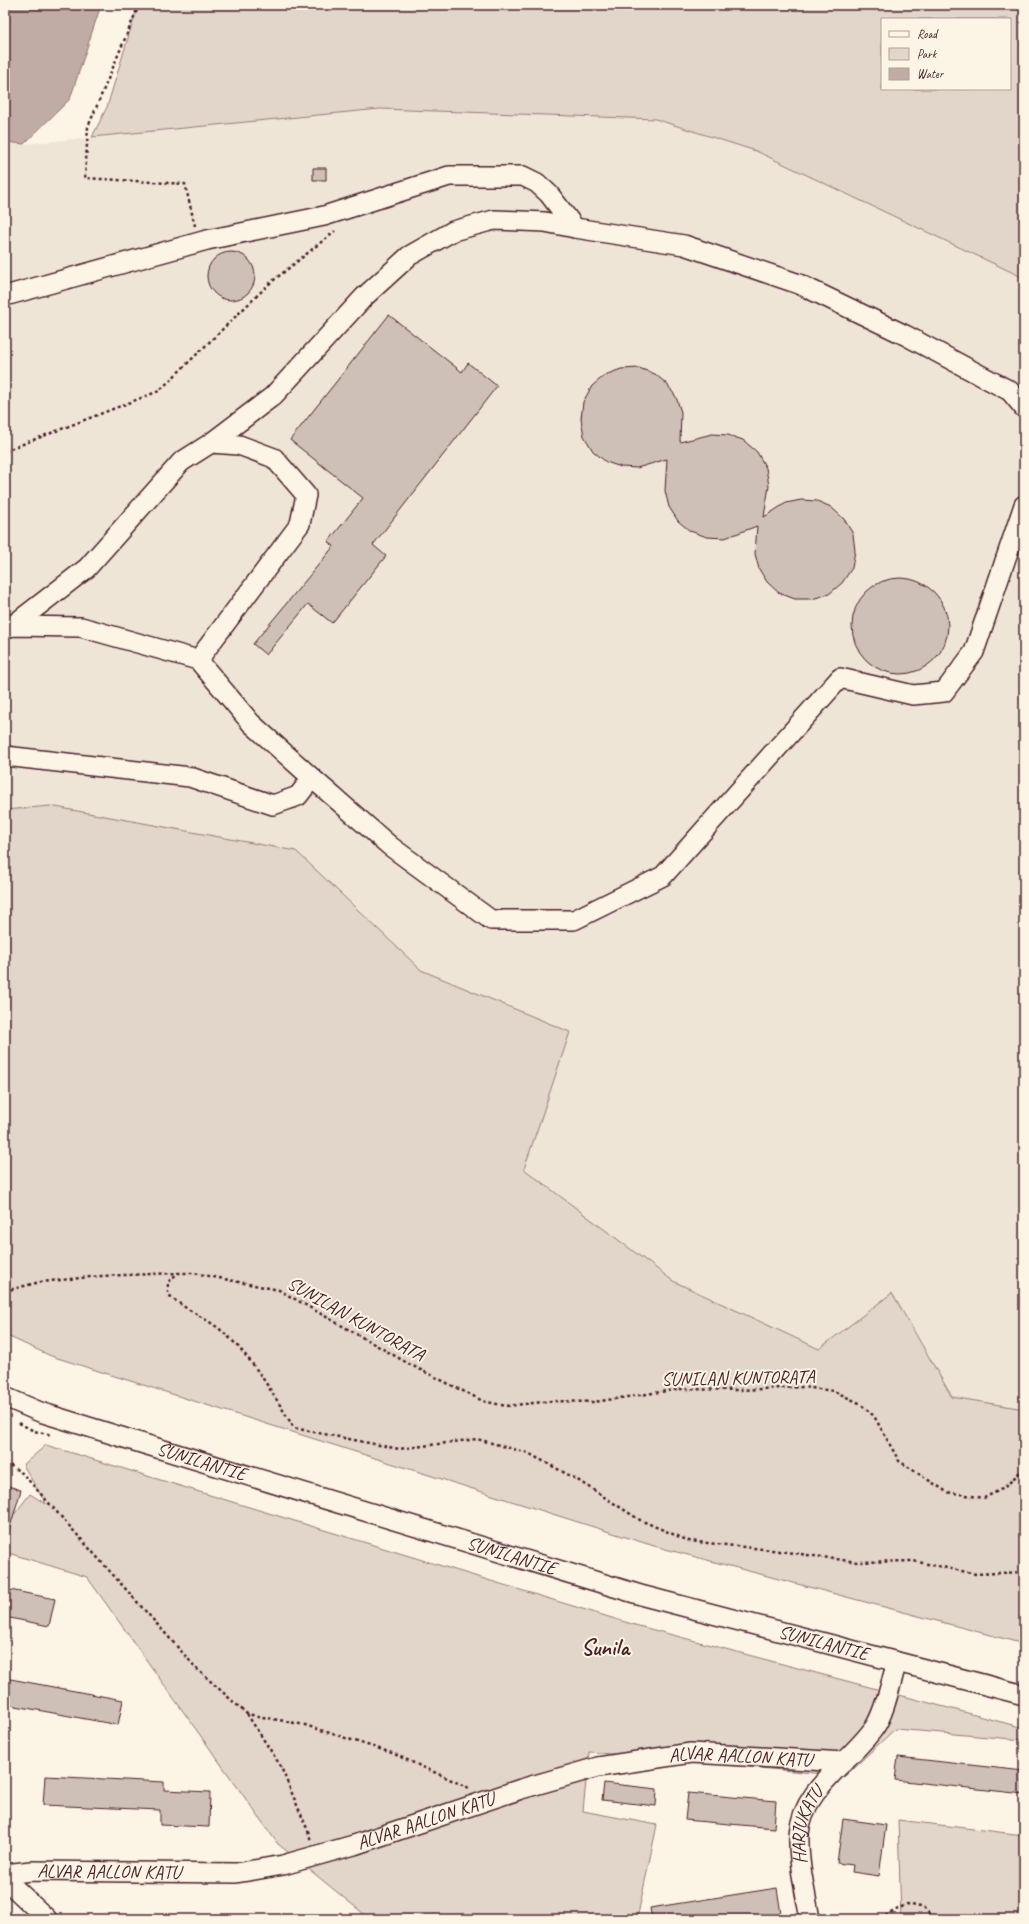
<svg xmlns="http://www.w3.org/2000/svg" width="1029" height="1924" font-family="Caveat,sans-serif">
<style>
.built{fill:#eee5d7}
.green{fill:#e2d5ca;stroke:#967a7a;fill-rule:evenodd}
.water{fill:#c0aca5;stroke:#917474}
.building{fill:#cfc0b7;stroke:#4a1f2b}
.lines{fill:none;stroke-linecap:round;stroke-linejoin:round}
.minor-casing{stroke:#4a1f2b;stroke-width:22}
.path{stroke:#4a1f2b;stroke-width:2.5;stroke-dasharray:3 3;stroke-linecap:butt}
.minor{stroke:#fcf5e5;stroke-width:19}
.labels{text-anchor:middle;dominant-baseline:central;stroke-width:4;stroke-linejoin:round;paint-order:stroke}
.street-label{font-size:19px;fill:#4a1f2b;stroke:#fcf5e5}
.district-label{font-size:23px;font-weight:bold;fill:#4a1f2b;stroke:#fcf5e5}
</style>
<rect width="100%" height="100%" fill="#fcf5e5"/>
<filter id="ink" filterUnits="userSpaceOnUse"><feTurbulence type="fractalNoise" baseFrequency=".025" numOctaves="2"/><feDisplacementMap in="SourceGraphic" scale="8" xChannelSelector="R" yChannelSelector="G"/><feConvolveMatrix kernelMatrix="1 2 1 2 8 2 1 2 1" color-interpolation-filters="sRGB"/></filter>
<g filter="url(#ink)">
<path class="built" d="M 380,109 L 655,119 L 756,151 L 1024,278 L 1024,1409 L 952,1397 L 893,1293 L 819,1349 L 673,1281 L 523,1169 L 570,1032 L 421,970 L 297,852 L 50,806 L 5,810 L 5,142 L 24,144 Z"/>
<path class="green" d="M 138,5 L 1024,5 L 1024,278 L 756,151 L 655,119 L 380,109 L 92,137 L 107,107 ZM 882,19 L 1010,19 L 1010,89 L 882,89 Z
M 50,806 L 296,851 L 421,970 L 570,1032 L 524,1169 L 673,1281 L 819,1349 L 892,1293 L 952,1397 L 1024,1409 L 1024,1644 L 654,1546 L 51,1356 L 5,1335 L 5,810 Z
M 46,1445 L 635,1625 L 1024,1728 L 1024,1740 L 895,1729 L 845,1776 L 589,1752 L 583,1811 L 657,1825 L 637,1919 L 370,1919 L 278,1844 L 87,1577 L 5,1552 L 5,1526 L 30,1494 L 46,1504 L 23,1465 Z
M 898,1820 L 1024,1835 L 1024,1919 L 901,1919 Z"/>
<path class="water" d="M 5,5 L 101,5 L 70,99 L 24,144 L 5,142 Z"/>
<path class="building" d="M 313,168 L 326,168 L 326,180 L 313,180 Z
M207 276a24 24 0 1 1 48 0a24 24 0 1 1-48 0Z
M 389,315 L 462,372 L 468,363 L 497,386 L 373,545 L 386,556 L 332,623 L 308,604 L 266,655 L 253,644 L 334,546 L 328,542 L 363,498 L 290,440 Z
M 639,368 L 655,374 L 667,384 L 676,397 L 681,412 L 680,442 L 712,434 L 728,435 L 743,440 L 757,452 L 766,468 L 769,486 L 764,517 L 786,503 L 801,500 L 817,501 L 831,507 L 844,519 L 853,534 L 855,551 L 852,568 L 842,583 L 829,594 L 812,599 L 795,599 L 779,593 L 767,582 L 759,569 L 755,554 L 757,526 L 725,538 L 707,537 L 690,531 L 678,521 L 669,507 L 665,491 L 667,459 L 637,468 L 621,467 L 606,462 L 593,451 L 584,436 L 581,419 L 583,402 L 592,386 L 605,375 L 621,369 Z
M852 626a48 48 0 1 1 96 0a48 48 0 1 1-96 0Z
M 5,1485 L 21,1490 L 8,1534 L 5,1534 Z
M 5,1589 L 55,1599 L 49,1626 L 5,1617 Z
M 5,1678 L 123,1700 L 118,1725 L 5,1704 Z
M 898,1757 L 1024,1771 L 1024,1794 L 895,1780 Z
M 45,1776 L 164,1782 L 164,1790 L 210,1792 L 209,1827 L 160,1825 L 160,1810 L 43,1805 Z
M 604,1783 L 657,1789 L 656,1806 L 602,1800 Z
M 688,1793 L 776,1801 L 774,1828 L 685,1820 Z
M 843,1819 L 886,1825 L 879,1876 L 852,1872 L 853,1865 L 837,1863 Z
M 777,1888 L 781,1914 L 750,1919 L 652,1919 L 650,1908 Z"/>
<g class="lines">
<defs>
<g id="minor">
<path d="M 5,296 L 207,240 L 324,216 L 449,176 L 523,176 L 537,183 L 549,194 L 575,228 L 684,245 L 799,284 L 905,335 L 1010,391 L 1024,408"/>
<path d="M 211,443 L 273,396 L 364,297 L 409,256 L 453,231 L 494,220 L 545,222 L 575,228"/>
<path d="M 12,626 L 87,568 L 181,462 L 211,443 L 239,445 L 274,458 L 306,495 L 300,524 L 198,660"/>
<path d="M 5,629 L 12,626 L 81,627 L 198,660 L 251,723 L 312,778 L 390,846 L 491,920 L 574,920 L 663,876 L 840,678 L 913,695 L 944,692 L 974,652 L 1024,505"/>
<path d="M 5,756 L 190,777 L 273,805 L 298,796 L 312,778"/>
<path id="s1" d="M 5,1397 L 40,1412 L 144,1444 L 644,1596 L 1024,1695"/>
<path id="s2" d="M 5,1874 L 31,1871 L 236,1873 L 283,1865 L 354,1845 L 521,1789 L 598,1767 L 691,1753 L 844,1762"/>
<path d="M 5,1879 L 47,1919"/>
<path id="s3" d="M 810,1919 C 805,1891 798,1862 799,1834 C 802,1789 850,1762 874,1728 C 885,1713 891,1681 897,1662"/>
</g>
</defs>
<use href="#minor" class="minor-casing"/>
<path class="path" d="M 139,5 L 88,127 L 85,178 L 185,184 L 195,226
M 5,451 L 159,391 L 269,284 L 335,231
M 5,1291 L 40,1282 L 101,1276 L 178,1273
M 19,1423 L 34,1431 L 52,1435
M 5,1462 L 22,1473 L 198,1670 L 247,1714 L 305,1725 L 392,1753 L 469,1788
M 1024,1468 L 1004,1488 L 984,1498 L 947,1492 L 899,1461 L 874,1416 L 859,1403 L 834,1391 L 803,1387 L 739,1390 L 680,1389 L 594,1402 L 552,1401 L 506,1406 L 483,1401 L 411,1365 L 279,1290 L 194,1273 L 178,1273 L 168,1282 L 168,1294 C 184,1310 206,1317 223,1332 C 253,1358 273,1394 294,1428 L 399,1449 L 477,1439 L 528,1453 L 576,1479 L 640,1520 L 689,1541 L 772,1550 L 857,1562 L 913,1561 L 976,1574 L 1024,1572
M 247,1714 L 280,1765 L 308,1831 L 311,1841
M 880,1919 L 907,1904 L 925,1908 L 933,1919"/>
<use href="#minor" class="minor"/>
</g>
</g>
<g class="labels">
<g class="street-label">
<text transform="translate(356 1319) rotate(29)">SUNILAN KUNTORATA</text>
<text transform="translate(738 1378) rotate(-1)">SUNILAN KUNTORATA</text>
<text stroke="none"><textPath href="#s1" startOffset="207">SUNILANTIE</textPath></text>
<text stroke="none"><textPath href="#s1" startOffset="531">SUNILANTIE</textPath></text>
<text stroke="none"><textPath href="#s1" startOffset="855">SUNILANTIE</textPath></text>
<text stroke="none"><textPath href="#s2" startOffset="752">ALVAR AALLON KATU</textPath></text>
<text stroke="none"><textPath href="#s2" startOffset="428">ALVAR AALLON KATU</textPath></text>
<text stroke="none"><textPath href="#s3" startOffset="96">HARJUKATU</textPath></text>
<text stroke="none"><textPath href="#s2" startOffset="104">ALVAR AALLON KATU</textPath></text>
</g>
<g class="district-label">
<text x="605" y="1647">Sunila</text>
</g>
</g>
<rect width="1029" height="1924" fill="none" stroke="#fcf5e5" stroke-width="20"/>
<rect x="10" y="10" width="1009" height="1904" fill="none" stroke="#4a1f2b" stroke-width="1.5" filter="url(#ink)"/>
<rect x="881" y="18" width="130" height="72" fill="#fcf5e5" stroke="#b59f9b"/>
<rect x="889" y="31" width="20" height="6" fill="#fcf5e5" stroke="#b59f9b"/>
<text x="917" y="38" font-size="12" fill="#4a1f2b">Road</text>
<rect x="889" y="48" width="20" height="12" fill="#e2d5ca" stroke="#b59f9b"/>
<text x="917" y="58" font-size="12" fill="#4a1f2b">Park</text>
<rect x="889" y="68" width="20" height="12" fill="#c0aca5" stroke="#b59f9b"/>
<text x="917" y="78" font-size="12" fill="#4a1f2b">Water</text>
</svg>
